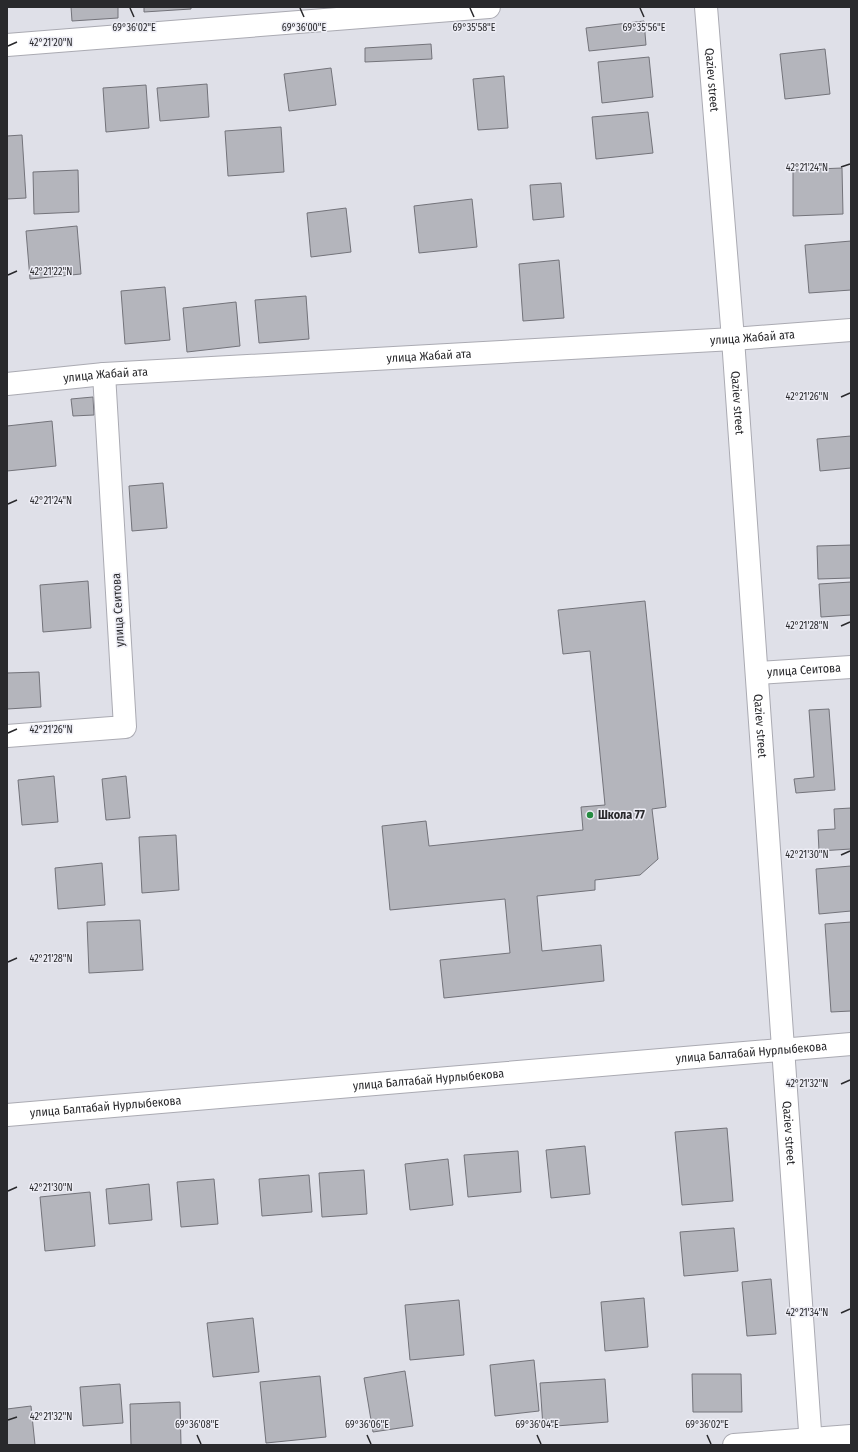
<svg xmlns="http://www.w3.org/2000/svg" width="858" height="1452" font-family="'Fira Sans Condensed',sans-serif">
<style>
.building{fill:#b4b5bc;stroke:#73737a}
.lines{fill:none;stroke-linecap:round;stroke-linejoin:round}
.minor-casing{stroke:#aaaab2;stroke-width:24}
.tertiary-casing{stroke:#aaaab2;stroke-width:24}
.minor{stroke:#fff;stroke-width:22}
.tertiary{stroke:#fff;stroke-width:22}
.ticks{fill:none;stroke:#29292c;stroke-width:1.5}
.poi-dot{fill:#258b40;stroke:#ededf5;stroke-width:1.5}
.labels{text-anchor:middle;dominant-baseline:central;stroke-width:3;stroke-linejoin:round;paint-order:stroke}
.street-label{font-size:12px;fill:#29292c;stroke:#ededf5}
.poi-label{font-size:12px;font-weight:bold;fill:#29292c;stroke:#ededf5;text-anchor:start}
.ticks-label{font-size:10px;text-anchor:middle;fill:#29292c;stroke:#ededf5;stroke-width:3;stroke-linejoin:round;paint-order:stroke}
</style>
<rect width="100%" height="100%" fill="#dfe0e8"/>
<path class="building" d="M 71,7 L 118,7 L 118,18 L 72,21 Z
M 144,7 L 191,7 L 191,9 L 144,12 Z
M 644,21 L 646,45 L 589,51 L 586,28 Z
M 431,44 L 432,59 L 365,62 L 365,48 Z
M 825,49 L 830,94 L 785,99 L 780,54 Z
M 649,57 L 653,97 L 602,103 L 598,62 Z
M 331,68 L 336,105 L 289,111 L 284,74 Z
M 504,76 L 508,128 L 478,130 L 473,79 Z
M 207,84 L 209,117 L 160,121 L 157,88 Z
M 146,85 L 149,128 L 106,132 L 103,88 Z
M 648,112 L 653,153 L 596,159 L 592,117 Z
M 281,127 L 284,172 L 228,176 L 225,131 Z
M 22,135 L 26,198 L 7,199 L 7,136 Z
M 842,168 L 843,214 L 793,216 L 793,170 Z
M 78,170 L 79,212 L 34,214 L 33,172 Z
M 561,183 L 564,217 L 533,220 L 530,185 Z
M 472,199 L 477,247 L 419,253 L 414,206 Z
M 346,208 L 351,252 L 311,257 L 307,213 Z
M 77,226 L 81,274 L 30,279 L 26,231 Z
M 851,241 L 851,290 L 809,293 L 805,245 Z
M 559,260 L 564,318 L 523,321 L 519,264 Z
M 165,287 L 170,340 L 125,344 L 121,291 Z
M 306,296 L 309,339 L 259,343 L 255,300 Z
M 236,302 L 240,346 L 187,352 L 183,308 Z
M 93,397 L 94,415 L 73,416 L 71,399 Z
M 52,421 L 56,466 L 7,471 L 7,426 Z
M 851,436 L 851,468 L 820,471 L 817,439 Z
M 163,483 L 167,528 L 132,531 L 129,486 Z
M 851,545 L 851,578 L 818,579 L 817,546 Z
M 88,581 L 91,628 L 43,632 L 40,585 Z
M 851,582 L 851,615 L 821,617 L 819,584 Z
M 645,601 L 666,807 L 652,809 L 658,859 L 640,875 L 595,880 L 595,890 L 537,896 L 542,951 L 601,945 L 604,981 L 444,998 L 440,960 L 510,953 L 505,899 L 390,910 L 382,826 L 426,821 L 429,846 L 583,830 L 581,807 L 605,805 L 590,651 L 563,654 L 558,610 Z
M 39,672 L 41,707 L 7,709 L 7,673 Z
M 829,709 L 835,790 L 796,793 L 794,779 L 814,777 L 809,710 Z
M 54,776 L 58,822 L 22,825 L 18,780 Z
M 126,776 L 130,818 L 106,820 L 102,779 Z
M 851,808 L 851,849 L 819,851 L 818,830 L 835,829 L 834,809 Z
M 176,835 L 179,890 L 142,893 L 139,837 Z
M 102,863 L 105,905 L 58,909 L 55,868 Z
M 851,866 L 851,911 L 819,914 L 816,869 Z
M 140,920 L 143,970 L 89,973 L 87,922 Z
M 851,922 L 851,1011 L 831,1012 L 825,924 Z
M 727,1128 L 733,1201 L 682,1205 L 675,1132 Z
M 585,1146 L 590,1194 L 551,1198 L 546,1150 Z
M 518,1151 L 521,1192 L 468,1197 L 464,1155 Z
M 448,1159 L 453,1205 L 410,1210 L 405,1164 Z
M 364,1170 L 367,1214 L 322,1217 L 319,1173 Z
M 309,1175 L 312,1212 L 262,1216 L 259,1179 Z
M 214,1179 L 218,1224 L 181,1227 L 177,1182 Z
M 149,1184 L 152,1220 L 109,1224 L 106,1189 Z
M 90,1192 L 95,1246 L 45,1251 L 40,1197 Z
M 734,1228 L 738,1271 L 684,1276 L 680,1232 Z
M 771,1279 L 776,1334 L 747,1336 L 742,1282 Z
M 644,1298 L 648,1347 L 605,1351 L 601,1302 Z
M 459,1300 L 464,1355 L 410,1360 L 405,1305 Z
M 253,1318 L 259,1372 L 213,1377 L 207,1323 Z
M 534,1360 L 539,1411 L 495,1416 L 490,1365 Z
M 405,1371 L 413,1426 L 373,1432 L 364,1378 Z
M 692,1374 L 741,1374 L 742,1412 L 693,1412 Z
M 320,1376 L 326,1437 L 266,1443 L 260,1382 Z
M 605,1379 L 608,1422 L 543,1427 L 540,1383 Z
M 120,1384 L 123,1423 L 83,1426 L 80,1387 Z
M 180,1402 L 181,1445 L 131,1445 L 130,1404 Z
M 31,1406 L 35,1445 L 7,1445 L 7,1409 Z"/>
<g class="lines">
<defs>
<g id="minor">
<path d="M 7,45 L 489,7"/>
<path id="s1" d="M 7,384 L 104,374 L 733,339 L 851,330"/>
<path id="s2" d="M 757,673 L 851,667"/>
<path d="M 7,736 L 125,727 L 104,374"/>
<path id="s3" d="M 7,1115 L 851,1044"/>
<path d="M 734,1445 L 851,1436"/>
</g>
<g id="tertiary">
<path id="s4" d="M 706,7 L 733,339 L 811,1445"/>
</g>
</defs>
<use href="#minor" class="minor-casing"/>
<use href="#tertiary" class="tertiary-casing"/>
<use href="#minor" class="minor"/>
<use href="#tertiary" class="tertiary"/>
</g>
<path class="ticks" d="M 130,8 L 134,17M 300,8 L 304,17M 470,8 L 474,17M 640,8 L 644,17M 8,46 L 17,42M 841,167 L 850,164M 8,275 L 17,271M 841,397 L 850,393M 8,504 L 17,500M 841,626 L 850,622M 8,733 L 17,729M 841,855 L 850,851M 8,962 L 17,958M 841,1084 L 850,1080M 8,1191 L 17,1187M 841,1313 L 850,1309M 8,1420 L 17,1417M 197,1435 L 201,1444M 367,1435 L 371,1444M 537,1435 L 541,1444M 707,1435 L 711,1444"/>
<circle class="poi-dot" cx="590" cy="815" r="4"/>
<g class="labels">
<g class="street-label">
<text stroke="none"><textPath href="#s4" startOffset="73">Qaziev street</textPath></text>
<text stroke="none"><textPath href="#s1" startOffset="747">улица Жабай ата</textPath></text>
<text stroke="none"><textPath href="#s1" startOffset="423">улица Жабай ата</textPath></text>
<text stroke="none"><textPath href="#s1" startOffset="99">улица Жабай ата</textPath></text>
<text stroke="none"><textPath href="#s4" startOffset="397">Qaziev street</textPath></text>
<text transform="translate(118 610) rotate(-93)">улица Сеитова</text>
<text stroke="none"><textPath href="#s2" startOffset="47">улица Сеитова</textPath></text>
<text stroke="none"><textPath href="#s4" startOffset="721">Qaziev street</textPath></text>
<text stroke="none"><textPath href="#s3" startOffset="747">улица Балтабай Нурлыбекова</textPath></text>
<text stroke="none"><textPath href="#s3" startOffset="423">улица Балтабай Нурлыбекова</textPath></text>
<text stroke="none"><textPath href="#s3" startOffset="99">улица Балтабай Нурлыбекова</textPath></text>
<text stroke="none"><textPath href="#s4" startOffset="1129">Qaziev street</textPath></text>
</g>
<g class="poi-label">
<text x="598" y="815">Школа 77</text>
</g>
</g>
<g class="ticks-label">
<text x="134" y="31">69°36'02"E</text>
<text x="304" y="31">69°36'00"E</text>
<text x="474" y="31">69°35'58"E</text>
<text x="644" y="31">69°35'56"E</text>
<text x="51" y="46">42°21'20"N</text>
<text x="807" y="171">42°21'24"N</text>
<text x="51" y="275">42°21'22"N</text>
<text x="807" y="400">42°21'26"N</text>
<text x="51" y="504">42°21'24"N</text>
<text x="807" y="629">42°21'28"N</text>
<text x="51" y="733">42°21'26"N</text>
<text x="807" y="858">42°21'30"N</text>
<text x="51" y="962">42°21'28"N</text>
<text x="807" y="1087">42°21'32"N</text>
<text x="51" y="1191">42°21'30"N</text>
<text x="807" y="1316">42°21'34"N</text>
<text x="51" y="1420">42°21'32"N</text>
<text x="197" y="1428">69°36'08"E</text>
<text x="367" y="1428">69°36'06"E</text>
<text x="537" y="1428">69°36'04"E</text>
<text x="707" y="1428">69°36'02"E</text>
</g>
<rect width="858" height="1452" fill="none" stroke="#29292c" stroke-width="16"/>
</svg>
